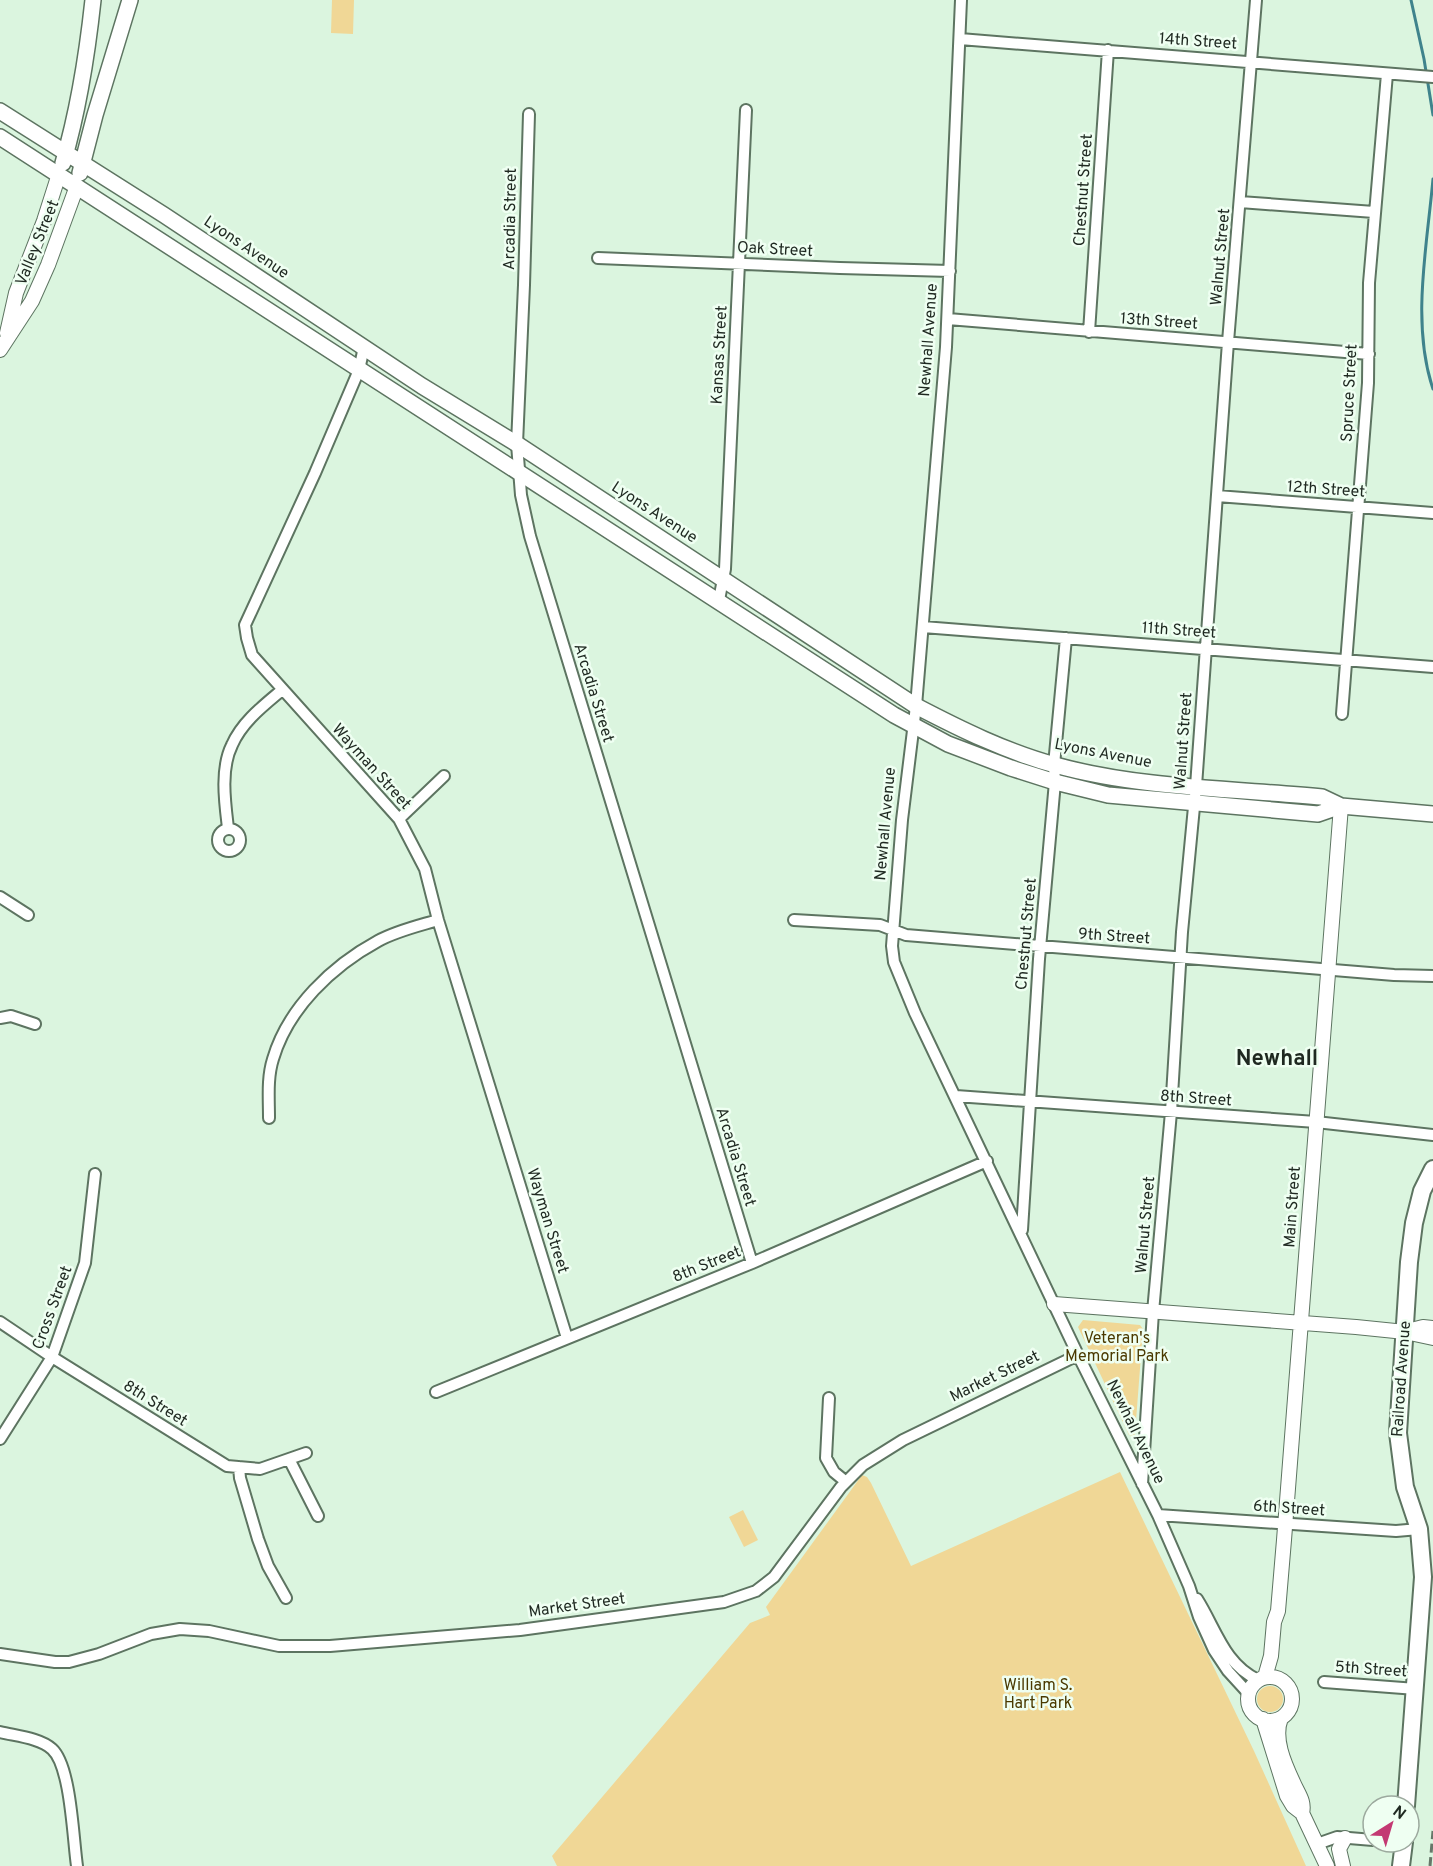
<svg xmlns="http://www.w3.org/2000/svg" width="1433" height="1866" font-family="Overpass,sans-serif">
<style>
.green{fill:#f0d796}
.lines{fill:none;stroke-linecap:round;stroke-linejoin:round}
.stream{stroke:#3f838c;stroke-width:3}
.minor-casing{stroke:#5d7461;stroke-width:14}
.tertiary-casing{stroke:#5d7461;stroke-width:16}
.secondary-casing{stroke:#5d7461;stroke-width:18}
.primary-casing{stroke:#5d7461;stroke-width:20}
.minor{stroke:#fff;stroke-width:10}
.tertiary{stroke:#fff;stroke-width:14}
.secondary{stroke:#fff;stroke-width:15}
.primary{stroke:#fff;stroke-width:16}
.rail{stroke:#677769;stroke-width:3;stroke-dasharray:9 4.5;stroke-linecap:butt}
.labels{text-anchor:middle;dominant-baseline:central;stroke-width:5;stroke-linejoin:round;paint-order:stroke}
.street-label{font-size:16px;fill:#1f2921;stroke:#effff2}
.park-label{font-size:16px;fill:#4a3900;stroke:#effff2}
.district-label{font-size:22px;font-weight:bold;fill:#1f2921;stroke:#effff2}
</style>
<rect width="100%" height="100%" fill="#dbf5df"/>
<path class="green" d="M 332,0 L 354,0 L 353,34 L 331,33 Z
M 1083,1320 L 1140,1325 L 1143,1329 L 1135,1434 L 1133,1436 L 1129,1435 L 1078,1327 Z
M 1120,1472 L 1254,1751 L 1306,1866 L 557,1866 L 552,1856 L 750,1623 L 770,1615 L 766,1607 L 862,1475 L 867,1477 L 871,1483 L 911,1566 Z
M 743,1510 L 758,1540 L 744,1547 L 729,1517 Z
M1257 1699a13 13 0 1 1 26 0a13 13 0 1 1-26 0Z"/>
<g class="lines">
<path class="stream" d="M 1411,0 L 1424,59 L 1433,115
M 1433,179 C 1427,247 1411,323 1433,389"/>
<defs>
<path id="minor" d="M 961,0 L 946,347 L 916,706 L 902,820 L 892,946 L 894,962 L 915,1013 L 1078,1355 L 1158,1515 L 1189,1586 L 1199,1617 L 1214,1650 L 1228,1671 L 1249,1694
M 960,39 L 1433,77
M 529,114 L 524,285 L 517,444 L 521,495 L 530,536 L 752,1263
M 1240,202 L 1374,212
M 598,258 L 840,268 L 950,271
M 948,319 L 1369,354
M 1089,332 L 1108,50
M 364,347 L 359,370 L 315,473 L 245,625 L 247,638 L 252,655 L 399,819 L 425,869 L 438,920 L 567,1338
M 1217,496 L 1433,513
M 719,600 L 725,569 L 746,110
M 923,627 L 1433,667
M 1342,714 L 1368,383 L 1369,283 L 1387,74
M 399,819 L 444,776
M 228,828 C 225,803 220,769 232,745 C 242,722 263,706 282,690
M218 840a11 11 0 1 1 22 0a11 11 0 1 1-22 0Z
M 0,897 L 28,915
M 794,920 L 880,925 L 906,935 L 1394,975 L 1433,976
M 0,1018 L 11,1016 L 35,1024
M 956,1096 L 1316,1122 L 1433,1135
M 269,1118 C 269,1098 267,1078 273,1059 C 288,1008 332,966 378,941 C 396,931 418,926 438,920
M 1022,1230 L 1039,959 L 1055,782 L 1054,765 L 1066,638
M 0,1322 L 52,1357 L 227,1466 L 260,1469 L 306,1453
M 436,1392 L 752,1263 L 987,1161
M 829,1398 L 826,1458 L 834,1472 L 845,1481
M 0,1439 L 52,1357 L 85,1263 L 95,1174
M 289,1459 L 318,1516
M 239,1467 L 240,1478 L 258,1539 L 268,1566 L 286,1598
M 1142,1484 L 1153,1312 L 1171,1112 L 1182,932 L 1196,786 L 1228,342 L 1256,0
M 1158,1515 L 1396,1531 L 1419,1529
M 1197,1599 C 1216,1629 1224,1664 1258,1680
M 0,1654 L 55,1662 L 69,1662 L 99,1654 L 151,1634 L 180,1629 L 209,1631 L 279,1646 L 330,1646 L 520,1630 L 724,1602 L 756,1591 L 774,1577 L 841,1487 L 863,1465 L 903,1440 L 1078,1355
M 1324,1682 L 1416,1689
M 0,1732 C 16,1736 40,1738 52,1749 C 71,1766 73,1839 77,1866
M 1317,1844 L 1337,1837 L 1373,1840"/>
<path id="tertiary" d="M 7,333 L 16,293 L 44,221 L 59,174
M 0,350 L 32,301 L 48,265 L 77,186
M 1054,1304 L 1356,1327 L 1405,1332 L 1433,1338
M 1407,1331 L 1423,1327 L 1433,1328
M 1265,1677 L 1271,1656 L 1274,1622 L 1278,1611 L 1284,1540 L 1341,806
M1248 1699a22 22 0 1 1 44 0a22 22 0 1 1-44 0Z
M 1281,1718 C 1273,1738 1284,1763 1293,1782 C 1298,1794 1305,1801 1302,1813
M 1263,1719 L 1287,1796 L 1293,1806 L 1302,1813 L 1327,1866
M 1343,1866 L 1339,1849 L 1345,1838"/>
<path id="secondary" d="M 0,111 L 164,215 L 422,386 L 517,444 L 916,706 C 960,729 1007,752 1055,765 C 1137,788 1236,789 1322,797 L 1341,806 L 1433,814
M 0,137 L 894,715 L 948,744 L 1011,768 L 1055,782 L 1108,795 L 1318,814 L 1341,806
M 63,163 C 79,108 87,56 93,0
M 80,173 L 95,115 L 130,0"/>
<path id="primary" d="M 1406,1806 L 1423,1577 L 1419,1529 L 1405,1487 L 1398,1433 L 1409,1262 L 1414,1223 L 1422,1191 L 1433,1169
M 1401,1866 L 1404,1842"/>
</defs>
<use href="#minor" class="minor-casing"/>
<use href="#tertiary" class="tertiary-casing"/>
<use href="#secondary" class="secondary-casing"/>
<use href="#primary" class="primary-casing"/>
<use href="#minor" class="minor"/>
<use href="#tertiary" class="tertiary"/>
<use href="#secondary" class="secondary"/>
<use href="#primary" class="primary"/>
<path class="rail" d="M 1430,1866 L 1433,1831"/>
</g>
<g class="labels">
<g class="street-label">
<text transform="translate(1198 42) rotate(4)">14th Street</text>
<text transform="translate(1084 190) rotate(-86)">Chestnut Street</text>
<text transform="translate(511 219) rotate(-89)">Arcadia Street</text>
<text transform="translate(38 243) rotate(-68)">Valley Street</text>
<text transform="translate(246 248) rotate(34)">Lyons Avenue</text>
<text transform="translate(775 250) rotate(3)">Oak Street</text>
<text transform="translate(1221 257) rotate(-85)">Walnut Street</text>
<text transform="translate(1159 322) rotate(4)">13th Street</text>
<text transform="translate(929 340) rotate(-86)">Newhall Avenue</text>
<text transform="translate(720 355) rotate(-87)">Kansas Street</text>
<text transform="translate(1350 393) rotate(-87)">Spruce Street</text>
<text transform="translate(1326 490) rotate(4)">12th Street</text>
<text transform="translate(654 513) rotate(33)">Lyons Avenue</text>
<text transform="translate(1179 631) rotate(4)">11th Street</text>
<text transform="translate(593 693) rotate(73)">Arcadia Street</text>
<text transform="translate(1184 741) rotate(-86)">Walnut Street</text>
<text transform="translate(1103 754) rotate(11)">Lyons Avenue</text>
<text transform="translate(371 767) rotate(48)">Wayman Street</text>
<text transform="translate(886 824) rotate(-85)">Newhall Avenue</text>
<text transform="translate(1027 934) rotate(-85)">Chestnut Street</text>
<text transform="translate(1114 937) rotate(4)">9th Street</text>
<text transform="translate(1196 1099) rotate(4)">8th Street</text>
<text transform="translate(735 1157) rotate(73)">Arcadia Street</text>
<text transform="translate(1293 1207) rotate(-86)">Main Street</text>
<text transform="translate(547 1221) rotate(73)">Wayman Street</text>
<text transform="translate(1146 1225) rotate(-85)">Walnut Street</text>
<text transform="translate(707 1265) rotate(-22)">8th Street</text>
<text transform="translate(53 1308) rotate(-70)">Cross Street</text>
<text transform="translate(995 1377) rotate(-26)">Market Street</text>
<text transform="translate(1402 1379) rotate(-86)">Railroad Avenue</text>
<text transform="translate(155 1404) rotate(32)">8th Street</text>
<text transform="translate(1135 1432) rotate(64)">Newhall Avenue</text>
<text transform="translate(1289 1509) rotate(4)">6th Street</text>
<text transform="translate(577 1606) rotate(-8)">Market Street</text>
<text transform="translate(1371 1670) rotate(4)">5th Street</text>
</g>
<g class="park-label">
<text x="1117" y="1339">Veteran's<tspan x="1117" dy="18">Memorial Park</tspan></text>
<text x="1038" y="1686">William S.<tspan x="1038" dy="18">Hart Park</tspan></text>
</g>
<g class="district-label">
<text x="1277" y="1059">Newhall</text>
</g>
</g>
<g transform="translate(1391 1824) rotate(37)"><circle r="28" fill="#effff2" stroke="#9ca99e" stroke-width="1.5"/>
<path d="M0-4.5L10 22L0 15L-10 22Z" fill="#c33973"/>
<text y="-9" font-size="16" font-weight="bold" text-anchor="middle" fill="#1f2921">N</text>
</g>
</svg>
